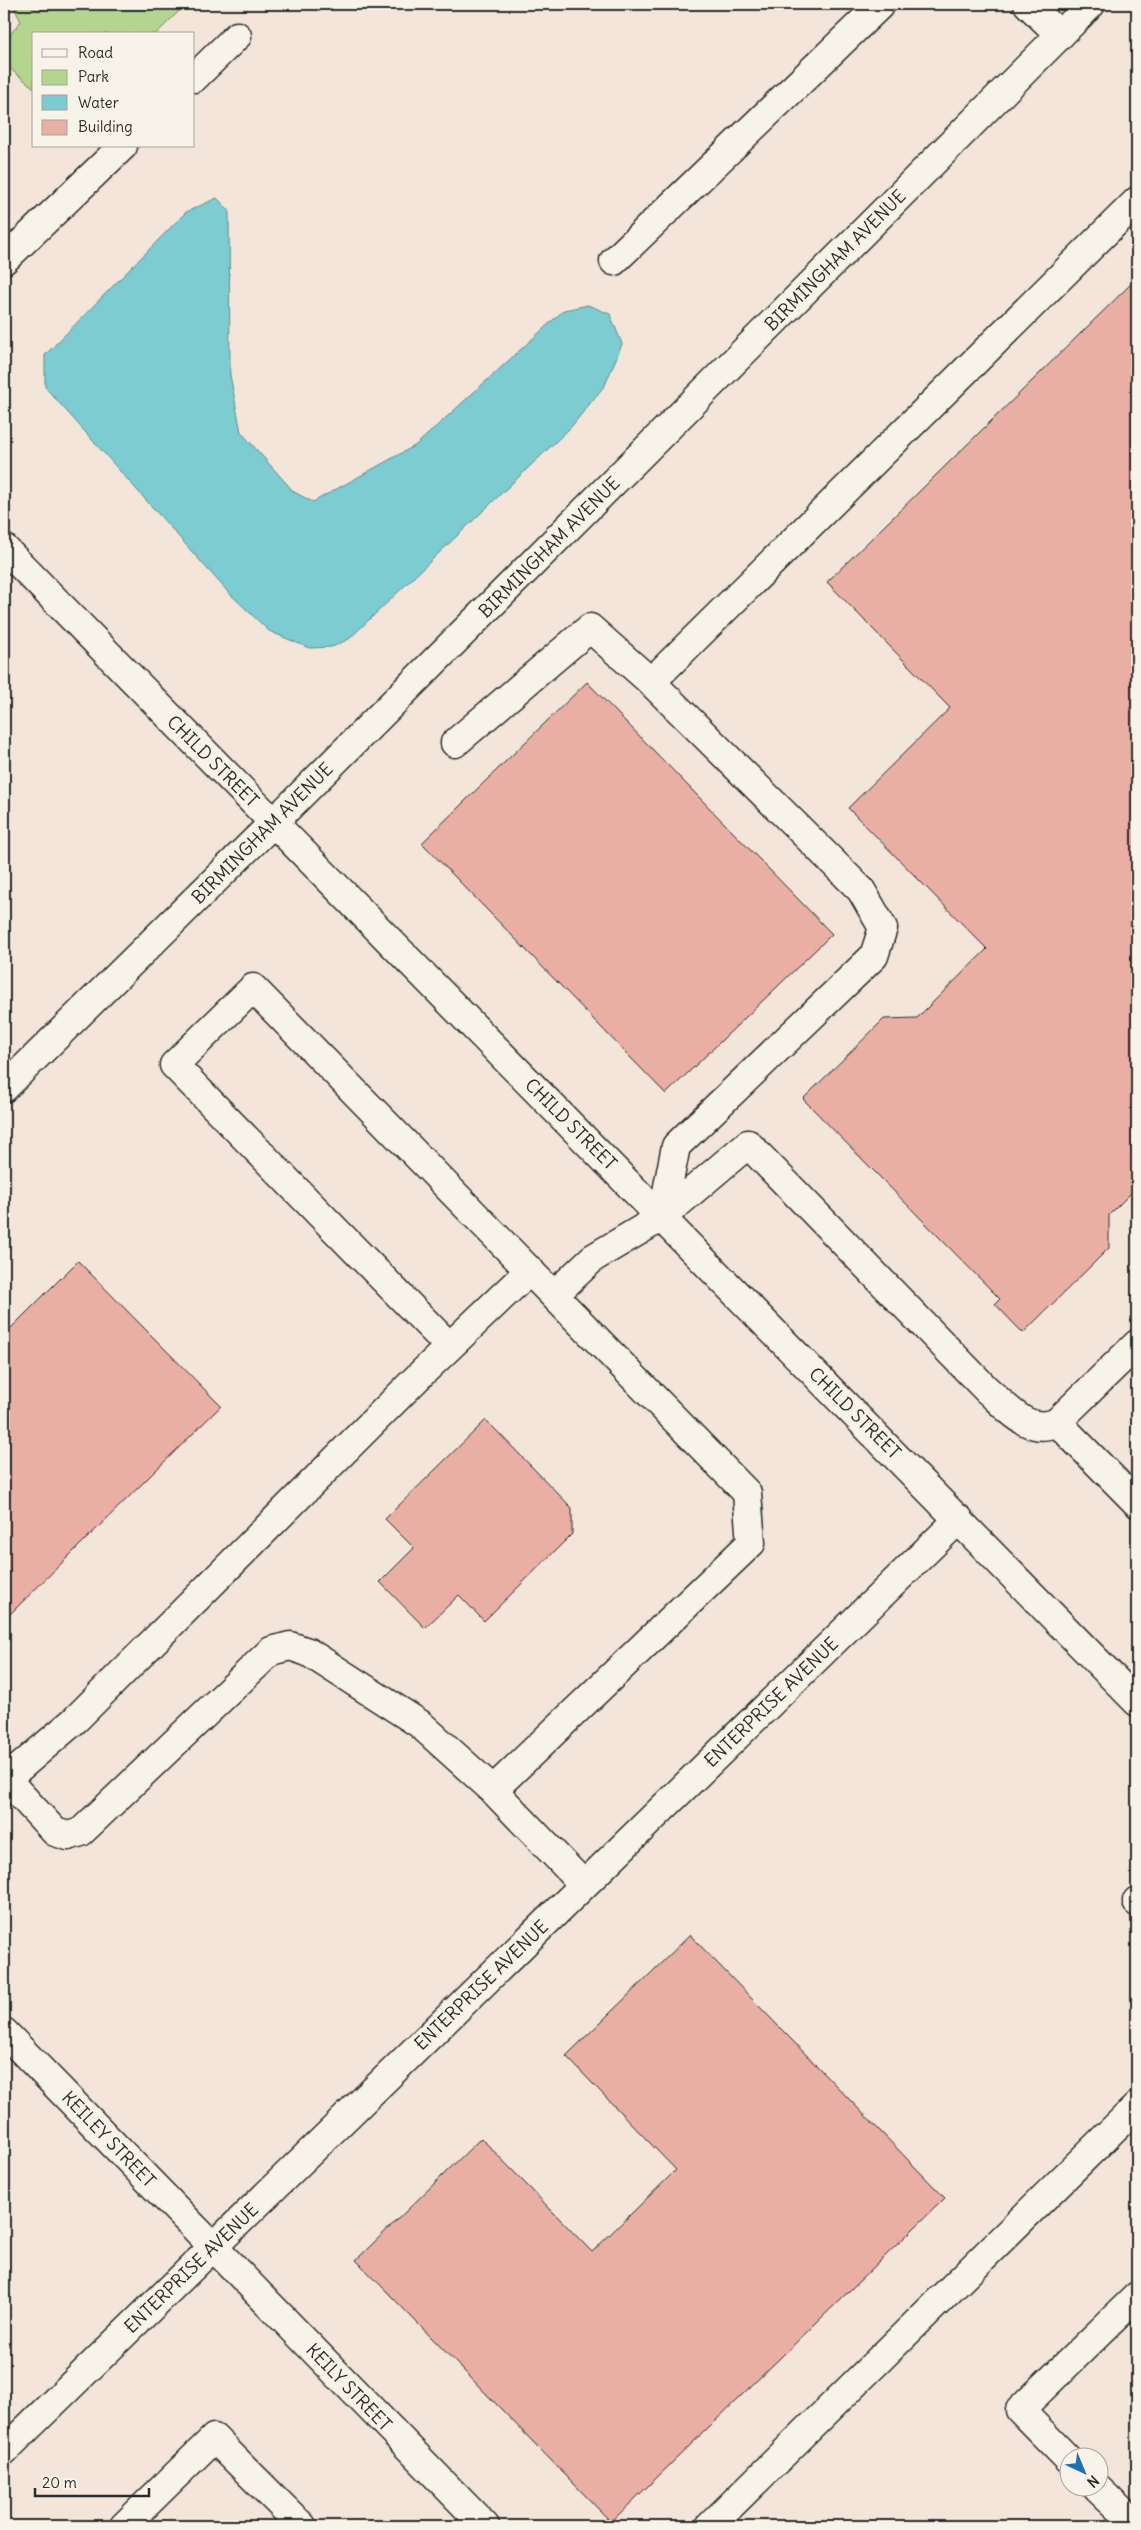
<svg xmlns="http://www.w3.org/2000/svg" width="1141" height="2530" font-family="Delius,sans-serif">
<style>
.green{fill:#b3d58f;stroke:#6f805d}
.water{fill:#7bccd2;stroke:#5b8c8f}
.building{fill:#e9afa5;stroke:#2b2b2b}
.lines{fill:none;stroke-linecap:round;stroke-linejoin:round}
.minor-casing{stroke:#2b2b2b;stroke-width:31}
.major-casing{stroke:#2b2b2b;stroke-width:31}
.minor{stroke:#f7f3e8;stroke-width:28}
.major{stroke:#f7f3e8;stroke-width:28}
.labels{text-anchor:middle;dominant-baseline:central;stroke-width:4;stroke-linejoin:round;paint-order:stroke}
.street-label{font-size:18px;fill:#2b2b2b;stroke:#f7f3e8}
</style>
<rect width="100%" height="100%" fill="#f4e5db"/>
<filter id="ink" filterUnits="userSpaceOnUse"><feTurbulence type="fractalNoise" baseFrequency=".02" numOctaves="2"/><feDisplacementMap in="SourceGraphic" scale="10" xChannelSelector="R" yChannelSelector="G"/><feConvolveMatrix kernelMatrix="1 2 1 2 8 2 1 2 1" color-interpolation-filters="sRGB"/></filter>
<g filter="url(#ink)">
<path class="green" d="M 12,4 L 186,4 L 156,34 L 34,34 L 34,88 L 4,64 L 4,42 L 21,21 Z"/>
<path class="water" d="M 217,198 L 229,210 L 230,375 L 241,432 L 294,492 L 313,502 L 416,445 L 564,310 L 588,305 L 610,314 L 622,344 L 605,385 L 571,427 L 349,639 L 332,647 L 309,648 L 269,631 L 228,592 L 45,387 L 45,355 L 186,212 Z"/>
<path class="building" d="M 1137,278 L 1137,1187 L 1109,1215 L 1109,1248 L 1023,1333 L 995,1304 L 1000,1299 L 803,1099 L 884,1019 L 917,1018 L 987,949 L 848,808 L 950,708 L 827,582 Z
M 587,682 L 832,934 L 666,1094 L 422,843 Z
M 78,1261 L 221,1406 L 4,1620 L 4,1335 Z
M 486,1420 L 572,1508 L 572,1534 L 484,1621 L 459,1595 L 425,1628 L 380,1582 L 414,1548 L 385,1519 Z
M 690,1935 L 945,2198 L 611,2522 L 356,2260 L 481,2138 L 592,2252 L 676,2170 L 566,2056 Z"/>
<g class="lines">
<defs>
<path id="minor" d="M 1028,4 L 1060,35
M 194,78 L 237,36
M 4,260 L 123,146
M 614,261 L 881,4
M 4,548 L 1137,1702
M 651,682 L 1137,201
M 455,743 L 590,628 L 651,682 L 861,890 L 883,928 L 874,956 L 676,1146 L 662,1217
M 554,1295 L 593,1258 L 662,1217 L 748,1144 L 987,1390 C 1007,1407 1029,1436 1057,1422 L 1137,1344
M 449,1346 L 174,1065 L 253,988 L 747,1493 L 751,1543 L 493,1790 L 584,1885
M 1057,1422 L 1137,1503
M 6,1779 L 55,1832 L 68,1836 L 81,1832 L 271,1651 L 290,1646 L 308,1652 L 420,1724 L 493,1790
M 4,1781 L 75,1720 L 423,1372 L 530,1270
M 1137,1901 L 1137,1902
M 4,2032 L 485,2526
M 4,2451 L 959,1519
M 1068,2459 L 1020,2410 L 1137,2296
M 1097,2488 L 1137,2526
M 124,2526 L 214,2438 L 302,2526
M 710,2526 L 1137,2106"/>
<path id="major" d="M 4,1088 L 274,822 L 1091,4"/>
</defs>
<use href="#minor" class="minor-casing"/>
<use href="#major" class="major-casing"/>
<use href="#minor" class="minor"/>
<use href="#major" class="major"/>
</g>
</g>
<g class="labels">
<g class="street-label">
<text transform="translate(835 260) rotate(-45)">BIRMINGHAM AVENUE</text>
<text transform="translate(549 547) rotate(-45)">BIRMINGHAM AVENUE</text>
<text transform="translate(213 761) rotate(45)">CHILD STREET</text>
<text transform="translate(262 833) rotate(-45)">BIRMINGHAM AVENUE</text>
<text transform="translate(571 1124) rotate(45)">CHILD STREET</text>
<text transform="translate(855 1413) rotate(45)">CHILD STREET</text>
<text transform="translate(771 1702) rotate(-44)">ENTERPRISE AVENUE</text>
<text transform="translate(481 1985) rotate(-44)">ENTERPRISE AVENUE</text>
<text transform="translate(109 2139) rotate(46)">KEILEY STREET</text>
<text transform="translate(191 2268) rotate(-44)">ENTERPRISE AVENUE</text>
<text transform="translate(349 2387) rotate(46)">KEILY STREET</text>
</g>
</g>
<rect width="1141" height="2530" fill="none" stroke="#f7f3e8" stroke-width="20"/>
<rect x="10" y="10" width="1121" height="2510" fill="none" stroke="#2b2b2b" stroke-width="2" filter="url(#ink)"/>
<rect x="32" y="32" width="162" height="115" fill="#f7f3e8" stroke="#a5a39c"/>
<rect x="42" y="49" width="25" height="8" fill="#f7f3e8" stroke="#a5a39c"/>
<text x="78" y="58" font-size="15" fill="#2b2b2b">Road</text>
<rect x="42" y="70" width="25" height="15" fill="#b3d58f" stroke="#a5a39c"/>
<text x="78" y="82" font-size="15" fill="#2b2b2b">Park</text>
<rect x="42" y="95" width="25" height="15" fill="#7bccd2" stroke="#a5a39c"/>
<text x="78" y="108" font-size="15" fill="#2b2b2b">Water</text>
<rect x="42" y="120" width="25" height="15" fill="#e9afa5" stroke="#a5a39c"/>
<text x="78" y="132" font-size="15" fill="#2b2b2b">Building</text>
<g transform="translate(1084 2472) rotate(136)"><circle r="24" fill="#f7f3e8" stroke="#a5a39c"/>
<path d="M0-4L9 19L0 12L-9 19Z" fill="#1f6fb2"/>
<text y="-8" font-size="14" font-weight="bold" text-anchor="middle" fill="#2b2b2b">N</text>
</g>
<path d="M35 2488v8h114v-8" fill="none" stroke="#2b2b2b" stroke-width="2.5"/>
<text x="42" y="2488" font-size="15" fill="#2b2b2b" stroke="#f7f3e8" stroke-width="4" paint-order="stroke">20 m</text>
</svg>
